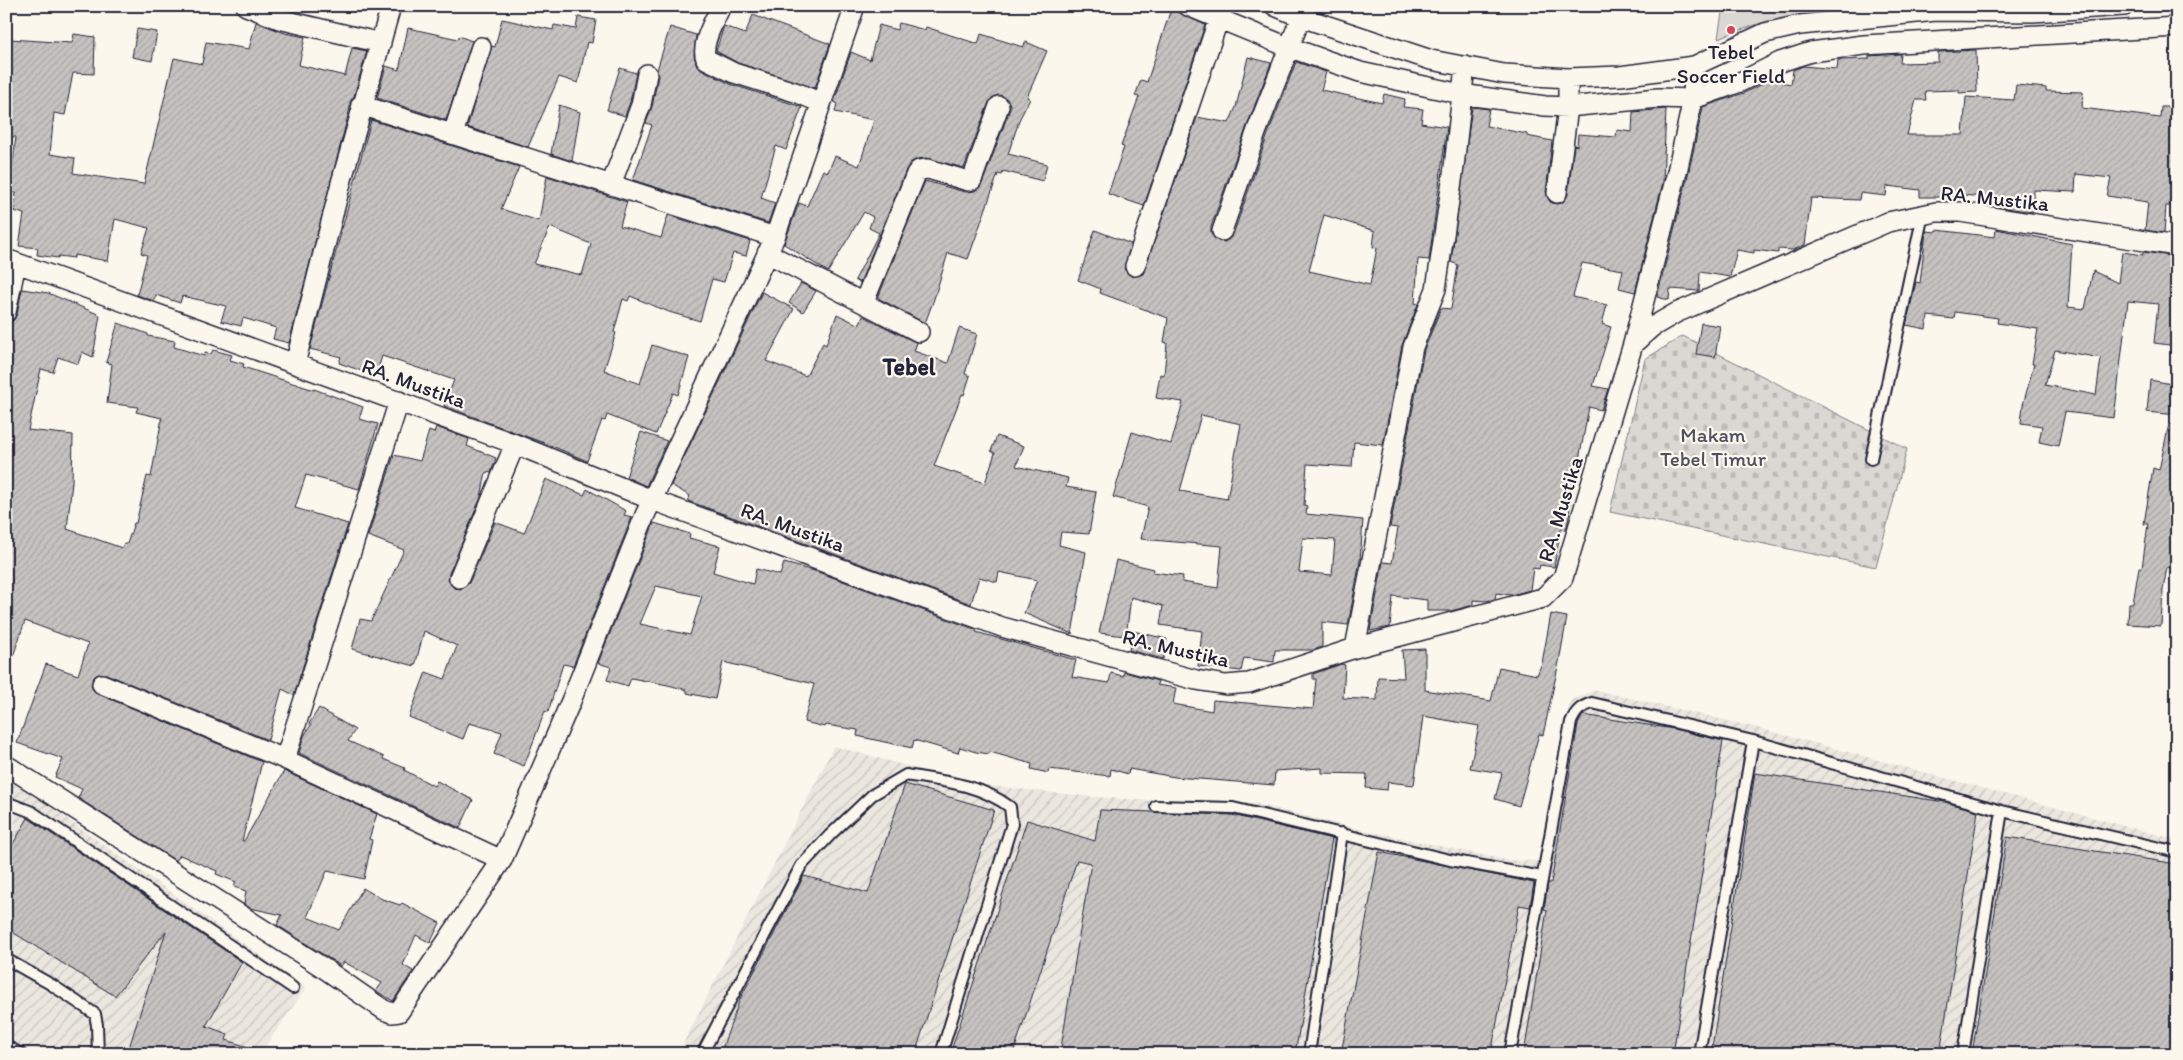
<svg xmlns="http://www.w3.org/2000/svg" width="2183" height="1060" font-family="Itim,sans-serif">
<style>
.industrial{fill:url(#industrial-furrows)}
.cemetery{fill:url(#cemetery-stones);stroke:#7e7d87}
.pitch{fill:#dbd8d3;stroke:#7e7d87}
.building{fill:url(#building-hatch);stroke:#22223b;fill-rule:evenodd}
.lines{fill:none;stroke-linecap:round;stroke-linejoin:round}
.service-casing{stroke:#22223b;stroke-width:14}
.minor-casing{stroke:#22223b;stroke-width:22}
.service{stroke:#fbf7ec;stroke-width:10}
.minor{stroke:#fbf7ec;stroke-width:19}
.poi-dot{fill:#d1495b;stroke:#fbf7ec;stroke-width:2}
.labels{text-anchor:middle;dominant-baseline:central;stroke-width:4.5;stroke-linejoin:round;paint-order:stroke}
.poi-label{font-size:21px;fill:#22223b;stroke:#fbf7ec}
.street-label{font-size:21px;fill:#22223b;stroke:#fbf7ec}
.park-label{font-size:21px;fill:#505061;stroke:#fbf7ec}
.quarter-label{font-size:24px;font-weight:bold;fill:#22223b;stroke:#fbf7ec}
</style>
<defs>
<pattern id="industrial-furrows" width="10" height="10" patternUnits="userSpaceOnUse" patternTransform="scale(1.25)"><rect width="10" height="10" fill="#ebe7df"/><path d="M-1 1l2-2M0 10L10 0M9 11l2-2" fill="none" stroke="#c9c6c0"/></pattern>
<pattern id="cemetery-stones" width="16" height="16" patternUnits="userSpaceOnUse" patternTransform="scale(1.25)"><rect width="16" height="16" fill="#dbd8d3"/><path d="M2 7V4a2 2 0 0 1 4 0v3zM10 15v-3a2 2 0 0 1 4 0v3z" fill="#bcb9b6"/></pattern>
<pattern id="building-hatch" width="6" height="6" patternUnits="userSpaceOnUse" patternTransform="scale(1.25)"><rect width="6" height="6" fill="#c6c2c0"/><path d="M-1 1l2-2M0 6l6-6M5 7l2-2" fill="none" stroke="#aaa6a6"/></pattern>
</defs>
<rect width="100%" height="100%" fill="#fbf7ec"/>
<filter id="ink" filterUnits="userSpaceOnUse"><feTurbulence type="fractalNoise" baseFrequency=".02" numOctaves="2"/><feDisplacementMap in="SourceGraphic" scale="10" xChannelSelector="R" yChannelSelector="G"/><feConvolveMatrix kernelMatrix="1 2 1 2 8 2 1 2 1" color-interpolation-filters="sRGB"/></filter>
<g filter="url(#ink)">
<path class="industrial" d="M 1595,690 L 1754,727 L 2177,840 L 2177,1054 L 678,1054 L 834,746 L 973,784 L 1094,797 L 1155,801 L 1253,803 L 1354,828 L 1506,860 L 1540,861 L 1570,701 Z
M 6,779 L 32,794 L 306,988 L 260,1054 L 6,1054 Z"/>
<path class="cemetery" d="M 1683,336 L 1907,449 L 1876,567 L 1610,512 L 1645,359 Z"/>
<path class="pitch" d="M 1723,6 L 1881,6 L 1767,21 L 1718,38 Z"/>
<path class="building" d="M 1171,9 L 1205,25 L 1144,206 L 1108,194 L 1124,147 L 1121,146 L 1139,97 L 1135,96 L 1141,80 L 1147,82 Z
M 753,15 L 830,44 L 815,88 L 738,63 L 716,51 L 724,26 L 745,34 Z
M 578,17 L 596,20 L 592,43 L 587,42 L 578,83 L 559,77 L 528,147 L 467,127 L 492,46 L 495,47 L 502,19 L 553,30 L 554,25 L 576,29 Z
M 256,22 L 285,33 L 305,37 L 299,65 L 345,76 L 352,48 L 367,51 L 354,96 L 350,102 L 350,108 L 289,343 L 273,339 L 276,328 L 243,318 L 241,326 L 221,321 L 226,306 L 182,296 L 180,303 L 156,295 L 154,301 L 137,295 L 147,255 L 141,253 L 149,228 L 115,219 L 108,261 L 74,255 L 74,258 L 58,256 L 58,258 L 37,255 L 38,248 L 19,246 L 24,214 L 14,211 L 16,193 L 9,192 L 16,137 L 6,137 L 6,73 L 9,39 L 72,43 L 74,34 L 95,37 L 94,74 L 73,73 L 65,115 L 54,113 L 50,154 L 75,158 L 73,173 L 144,184 L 174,58 L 202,64 L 206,42 L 249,49 Z
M 899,23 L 925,30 L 926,27 L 978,44 L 981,34 L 1023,47 L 1026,42 L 1047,51 L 1027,97 L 1030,99 L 1020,118 L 1008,154 L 1047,164 L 1043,181 L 1003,171 L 1002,175 L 998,174 L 968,259 L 948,253 L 934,299 L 925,323 L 878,298 L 925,181 L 965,192 L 975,191 L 982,184 L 1010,109 L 1010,104 L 1003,96 L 997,95 L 989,102 L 964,168 L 927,158 L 917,159 L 910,163 L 906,170 L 860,283 L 855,280 L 879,233 L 869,228 L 873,217 L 864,212 L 828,272 L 784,244 L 799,203 L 807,206 L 823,170 L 828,172 L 835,156 L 859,166 L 874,120 L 835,112 L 837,103 L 834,102 L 851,52 L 870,60 L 879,25 L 897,30 Z
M 670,27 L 696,35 L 694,55 L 697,66 L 701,69 L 730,84 L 802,107 L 786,150 L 776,146 L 761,198 L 775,203 L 768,223 L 633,180 L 652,125 L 646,123 L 652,107 L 658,76 L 657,70 Z
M 408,28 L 458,39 L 459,36 L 472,41 L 446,120 L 377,98 L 386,66 L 399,70 Z
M 137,29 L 157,32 L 152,61 L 132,57 Z
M 1976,50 L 1977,92 L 1959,93 L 1959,90 L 1925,91 L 1926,100 L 1916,100 L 1907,135 L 1963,135 L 1966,97 L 2014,100 L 2016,85 L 2046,88 L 2046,91 L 2083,92 L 2082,108 L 2160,118 L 2161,107 L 2177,107 L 2177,192 L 2171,191 L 2170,206 L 2166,206 L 2164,233 L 2145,230 L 2148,202 L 2107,196 L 2111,178 L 2076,174 L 2075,192 L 2034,190 L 2033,212 L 1999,207 L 2000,199 L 1954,194 L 1954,197 L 1920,197 L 1920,190 L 1887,186 L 1886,196 L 1860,193 L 1859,200 L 1811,198 L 1805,245 L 1793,250 L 1778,249 L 1778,253 L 1754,250 L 1754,253 L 1737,250 L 1730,277 L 1700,272 L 1699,291 L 1670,289 L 1669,300 L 1657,297 L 1688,175 L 1703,107 L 1744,93 L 1770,80 L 1791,84 L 1793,70 L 1803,66 L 1837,69 L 1838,60 L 1869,59 L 1869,56 L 1901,54 L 1900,63 L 1938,62 L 1938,52 Z
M 1248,57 L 1271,63 L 1247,126 L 1211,227 L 1211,234 L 1218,241 L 1225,242 L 1233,235 L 1268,134 L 1296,62 L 1326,72 L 1321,90 L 1382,103 L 1384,94 L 1405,99 L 1403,107 L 1423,109 L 1421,123 L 1447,127 L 1429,260 L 1418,259 L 1415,303 L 1418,304 L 1402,345 L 1383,445 L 1354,442 L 1352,467 L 1307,464 L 1304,505 L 1307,506 L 1306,514 L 1363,520 L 1360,561 L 1348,625 L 1322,622 L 1322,647 L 1314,650 L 1275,650 L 1274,662 L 1244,658 L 1241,671 L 1198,666 L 1202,631 L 1160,625 L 1163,606 L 1131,597 L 1126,636 L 1099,633 L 1116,560 L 1154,569 L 1153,572 L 1183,576 L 1182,582 L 1218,588 L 1222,546 L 1141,539 L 1148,507 L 1113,497 L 1132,432 L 1171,444 L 1183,402 L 1156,398 L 1160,374 L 1164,375 L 1167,343 L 1164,342 L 1168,318 L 1100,293 L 1101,289 L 1078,280 L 1095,230 L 1131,244 L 1124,269 L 1132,277 L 1143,274 L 1197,117 L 1229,123 L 1236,107 ZM 1324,215 L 1375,231 L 1373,247 L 1377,248 L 1370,285 L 1309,271 ZM 1201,415 L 1241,424 L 1227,499 L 1180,491 ZM 1303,538 L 1335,540 L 1332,575 L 1299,572 Z
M 620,68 L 636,73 L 630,102 L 625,116 L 607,110 Z
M 559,105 L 580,112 L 572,161 L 551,154 Z
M 1472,107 L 1489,109 L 1486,126 L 1527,134 L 1527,136 L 1552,141 L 1546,192 L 1550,202 L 1556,204 L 1562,203 L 1568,195 L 1574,145 L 1577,146 L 1578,134 L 1616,137 L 1617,130 L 1632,132 L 1633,112 L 1666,109 L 1663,182 L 1635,292 L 1619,288 L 1623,270 L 1582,263 L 1573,297 L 1607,305 L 1602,324 L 1611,327 L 1593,386 L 1608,389 L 1601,410 L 1589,407 L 1578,465 L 1574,464 L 1569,518 L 1566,530 L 1561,529 L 1554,567 L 1540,565 L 1539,569 L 1533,568 L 1530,590 L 1511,595 L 1496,593 L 1495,599 L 1486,601 L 1473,600 L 1473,605 L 1451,611 L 1427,611 L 1427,600 L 1393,596 L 1390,627 L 1370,631 L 1383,562 L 1392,563 L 1398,528 L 1390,527 L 1424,350 L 1441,308 L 1451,309 L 1458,265 L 1451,262 Z
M 371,120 L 519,167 L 501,209 L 539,221 L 547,176 L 627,202 L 620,226 L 661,238 L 668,215 L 750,241 L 746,256 L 733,253 L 724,282 L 712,279 L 700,321 L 669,312 L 630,296 L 628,301 L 623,299 L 614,332 L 616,333 L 604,370 L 640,384 L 652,345 L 689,357 L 678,395 L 673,393 L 656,434 L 607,415 L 605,421 L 602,420 L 587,461 L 552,446 L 444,406 L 454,380 L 382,356 L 376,376 L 339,363 L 341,357 L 310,349 ZM 550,227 L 591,244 L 582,275 L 534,264 Z
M 1996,229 L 2072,244 L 2068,307 L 2085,309 L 2093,271 L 2118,283 L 2122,252 L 2143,255 L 2143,252 L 2177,257 L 2177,346 L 2154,343 L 2158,304 L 2128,301 L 2114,418 L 2065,412 L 2058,446 L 2039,442 L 2042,426 L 2021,423 L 2023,405 L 2034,364 L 2032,364 L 2038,329 L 1997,323 L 1998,318 L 1955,312 L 1954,319 L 1928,316 L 1926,329 L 1906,325 L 1916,282 L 1920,283 L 1926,231 L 1936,232 L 1937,230 L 1995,237 ZM 2055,350 L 2101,358 L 2096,395 L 2045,385 Z
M 801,283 L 816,291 L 803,312 L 789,303 Z
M 22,289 L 48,293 L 100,315 L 93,357 L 82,352 L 78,364 L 58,357 L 53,372 L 41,369 L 28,430 L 73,435 L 72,482 L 67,529 L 122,548 L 124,544 L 127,544 L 134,523 L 136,523 L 147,476 L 151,477 L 162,418 L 136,412 L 138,407 L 107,403 L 112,364 L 106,362 L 118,323 L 148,334 L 148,336 L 175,341 L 174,347 L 204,356 L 205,353 L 211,354 L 213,350 L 232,355 L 230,360 L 244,364 L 243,367 L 314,390 L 314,389 L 363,407 L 359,419 L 378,424 L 359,489 L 306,475 L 295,508 L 348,524 L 294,695 L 282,689 L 268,740 L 106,674 L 96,675 L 91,685 L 93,690 L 98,694 L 262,762 L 242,841 L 244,841 L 284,771 L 377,814 L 369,839 L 372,840 L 364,879 L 327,871 L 307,917 L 339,930 L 363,888 L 382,899 L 400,905 L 402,903 L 440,923 L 430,943 L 416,935 L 403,965 L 413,971 L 393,1001 L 376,991 L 382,983 L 344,962 L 341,966 L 277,925 L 282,915 L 250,908 L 244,904 L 246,891 L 234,887 L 236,882 L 216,874 L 217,871 L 180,855 L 176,861 L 78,798 L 82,789 L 55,777 L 63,759 L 17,743 L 46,664 L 78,675 L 88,644 L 25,621 L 9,668 L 6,668 L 6,338 L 8,323 L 14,320 L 17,314 Z
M 762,292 L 794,309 L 766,361 L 806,376 L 823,343 L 826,345 L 837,314 L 859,325 L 863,316 L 917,343 L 914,351 L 948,363 L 959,328 L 977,334 L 965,374 L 970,376 L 964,395 L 962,394 L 934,466 L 985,483 L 995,453 L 991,451 L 997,436 L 1024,446 L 1016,466 L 1068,478 L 1066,487 L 1096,492 L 1089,534 L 1061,532 L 1059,545 L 1086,552 L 1072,634 L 1024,613 L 1037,580 L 999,572 L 997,582 L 979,577 L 971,604 L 688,501 L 690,496 L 671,485 Z
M 1701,323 L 1720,326 L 1715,357 L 1696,354 Z
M 2150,380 L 2177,385 L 2177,415 L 2147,412 Z
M 2169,424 L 2177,425 L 2177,539 L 2173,568 L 2167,567 L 2163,590 L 2161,626 L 2128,624 L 2129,603 L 2133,603 L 2139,567 L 2142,568 L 2148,524 L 2144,524 L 2153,468 L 2159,470 Z
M 436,427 L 469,439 L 467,446 L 496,458 L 491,473 L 486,472 L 481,497 L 449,574 L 448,580 L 454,588 L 461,589 L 469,583 L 495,522 L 524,533 L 546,479 L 584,495 L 587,489 L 626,511 L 624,515 L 632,517 L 573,666 L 563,664 L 548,712 L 545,711 L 524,766 L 494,754 L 502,732 L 469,723 L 463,739 L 409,717 L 426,672 L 445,679 L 457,646 L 424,631 L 415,666 L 352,649 L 360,619 L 371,621 L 404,550 L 368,536 L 394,455 L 420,461 L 429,431 L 434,433 Z
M 641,432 L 667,441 L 646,486 L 626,477 Z
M 654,523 L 690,534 L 689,538 L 720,546 L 713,572 L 753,584 L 756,569 L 780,575 L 784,563 L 818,572 L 977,630 L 976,632 L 1076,660 L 1072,677 L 1109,683 L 1111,673 L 1123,676 L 1124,672 L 1158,681 L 1157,685 L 1176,688 L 1173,704 L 1212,711 L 1213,700 L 1313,709 L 1316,679 L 1313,679 L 1313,674 L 1341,664 L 1345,665 L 1343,698 L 1377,700 L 1378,677 L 1404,678 L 1402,650 L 1425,649 L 1425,690 L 1491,701 L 1499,667 L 1537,675 L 1542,663 L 1551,614 L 1567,617 L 1559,662 L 1543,735 L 1539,734 L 1519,806 L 1495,799 L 1502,773 L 1470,768 L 1479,726 L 1423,716 L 1414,785 L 1388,782 L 1387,790 L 1366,788 L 1367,774 L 1322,773 L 1322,768 L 1275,771 L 1274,785 L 1175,777 L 1129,769 L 1128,774 L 1111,769 L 1110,776 L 1049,769 L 1048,773 L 1031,769 L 1032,764 L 990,752 L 989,754 L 976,752 L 960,747 L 958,753 L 914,740 L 912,748 L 857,736 L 858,730 L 826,725 L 825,727 L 804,722 L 814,684 L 723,662 L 715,699 L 687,693 L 687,690 L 668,685 L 631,678 L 628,686 L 607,680 L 611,667 L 598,663 ZM 656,586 L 702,596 L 690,635 L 640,624 Z
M 1133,631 L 1167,639 L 1163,659 L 1129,650 Z
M 319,708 L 355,730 L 348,741 L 384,757 L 383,759 L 405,768 L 404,770 L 434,786 L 437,781 L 473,800 L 460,828 L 299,753 L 304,736 L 311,725 L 309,724 Z
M 1583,715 L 1674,729 L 1723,741 L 1673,1054 L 1524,1054 L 1547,910 L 1544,909 L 1548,883 L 1551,883 L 1578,724 Z
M 1755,773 L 1945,802 L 1978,811 L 1940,1054 L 1711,1054 Z
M 905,784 L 994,810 L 915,1054 L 720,1054 L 740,999 L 804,876 L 868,893 Z
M 1100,810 L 1232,815 L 1332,839 L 1295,1054 L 1060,1054 L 1091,863 L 1077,860 L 1013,1054 L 950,1054 L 1027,820 L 1095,841 Z
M 28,818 L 242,962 L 206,1026 L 228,1034 L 226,1040 L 258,1050 L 258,1054 L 127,1054 L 166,931 L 115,996 L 6,928 L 6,856 Z
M 2007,837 L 2177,864 L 2177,1054 L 1972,1054 Z
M 1379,852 L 1534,883 L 1530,907 L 1519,905 L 1491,1054 L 1341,1054 Z"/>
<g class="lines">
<defs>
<path id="service" d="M 1871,459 L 1923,214
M 6,802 L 32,812 L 293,988
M 1156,806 L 1233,808 L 1450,860 L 1542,877
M 6,959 L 52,985 L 95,1014 L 97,1025 L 98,1054
M 6,1046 L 21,1054
M 702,1054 L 801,866 L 830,835 L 872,795 L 906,775 C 943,781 979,784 1010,807 L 1012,824 L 941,1054
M 1309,1054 L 1342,833
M 1510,1054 L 1571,722 C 1576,711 1580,707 1592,703 L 1753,741 L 2002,811 L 2177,852
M 1699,1054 L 1753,741
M 1963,1054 L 2002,811"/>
<path id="minor" d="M 246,6 L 279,19 L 381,43
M 721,6 C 715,20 700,44 706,59 L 734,73 L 798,93 L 821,103
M 1188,6 L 1288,47 L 1360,72 L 1461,94 L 1545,106 L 1568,107 L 1658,98 L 1693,99 L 1740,82 L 1780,62 L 1811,52 L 1864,45 L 2177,27
M 1275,6 L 1301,17 L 1431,60 L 1504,74 L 1568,78 L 1620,76 L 1694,66 L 1765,33 L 1800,25 L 1936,11 L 2033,12 L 2124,6
M 361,105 L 775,237
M 453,134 L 481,47
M 611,185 L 641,105 L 647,74
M 1557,193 L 1568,107 L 1568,78
M 1222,231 L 1257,130 L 1301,17
M 767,253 L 919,332
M 6,259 L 515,444 L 652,500 L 1002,627 L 1196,680 L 1226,685 L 1249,683 L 1355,648 L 1543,598 L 1563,578 L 1633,344 L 1652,327 L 1676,313 L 1888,222 L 1936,212 L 1960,212 L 2177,246
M 1135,266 L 1223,6
M 864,302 L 916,174 L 919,170 L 928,169 L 968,181 L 972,180 L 999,106
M 6,312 L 16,263
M 1633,344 L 1677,172 L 1693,99 L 1694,66
M 295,364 L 341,183 L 391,6
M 459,578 L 515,444
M 1355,648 L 1413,347 L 1436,289 L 1454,167 L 1465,66
M 102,684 L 282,758 L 287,753 L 399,401
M 282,758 L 502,860
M 6,765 L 322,967 L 384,1010 L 392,1013 L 399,1012 L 502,860 L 571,701 L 645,515 L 775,237 L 855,6"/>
</defs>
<use href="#service" class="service-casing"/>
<use href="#minor" class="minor-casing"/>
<use href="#service" class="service"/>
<use href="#minor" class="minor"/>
</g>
</g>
<circle class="poi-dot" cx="1731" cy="30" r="5"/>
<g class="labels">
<g class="poi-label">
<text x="1731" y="51">Tebel<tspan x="1731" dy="24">Soccer Field</tspan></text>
</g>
<g class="street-label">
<text transform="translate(1995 198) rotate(6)">RA. Mustika</text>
<text transform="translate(414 383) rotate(20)">RA. Mustika</text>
<text transform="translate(1560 509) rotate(-73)">RA. Mustika</text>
<text transform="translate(793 527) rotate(20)">RA. Mustika</text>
<text transform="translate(1176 648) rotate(13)">RA. Mustika</text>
</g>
<g class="park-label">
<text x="1713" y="434">Makam<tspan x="1713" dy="24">Tebel Timur</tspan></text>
</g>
<g class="quarter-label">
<text x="909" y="366">Tebel</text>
</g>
</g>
<rect width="2183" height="1060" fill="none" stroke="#fbf7ec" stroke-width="25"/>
<rect x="12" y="12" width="2158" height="1035" fill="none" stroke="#22223b" stroke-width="2" filter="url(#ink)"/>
</svg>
